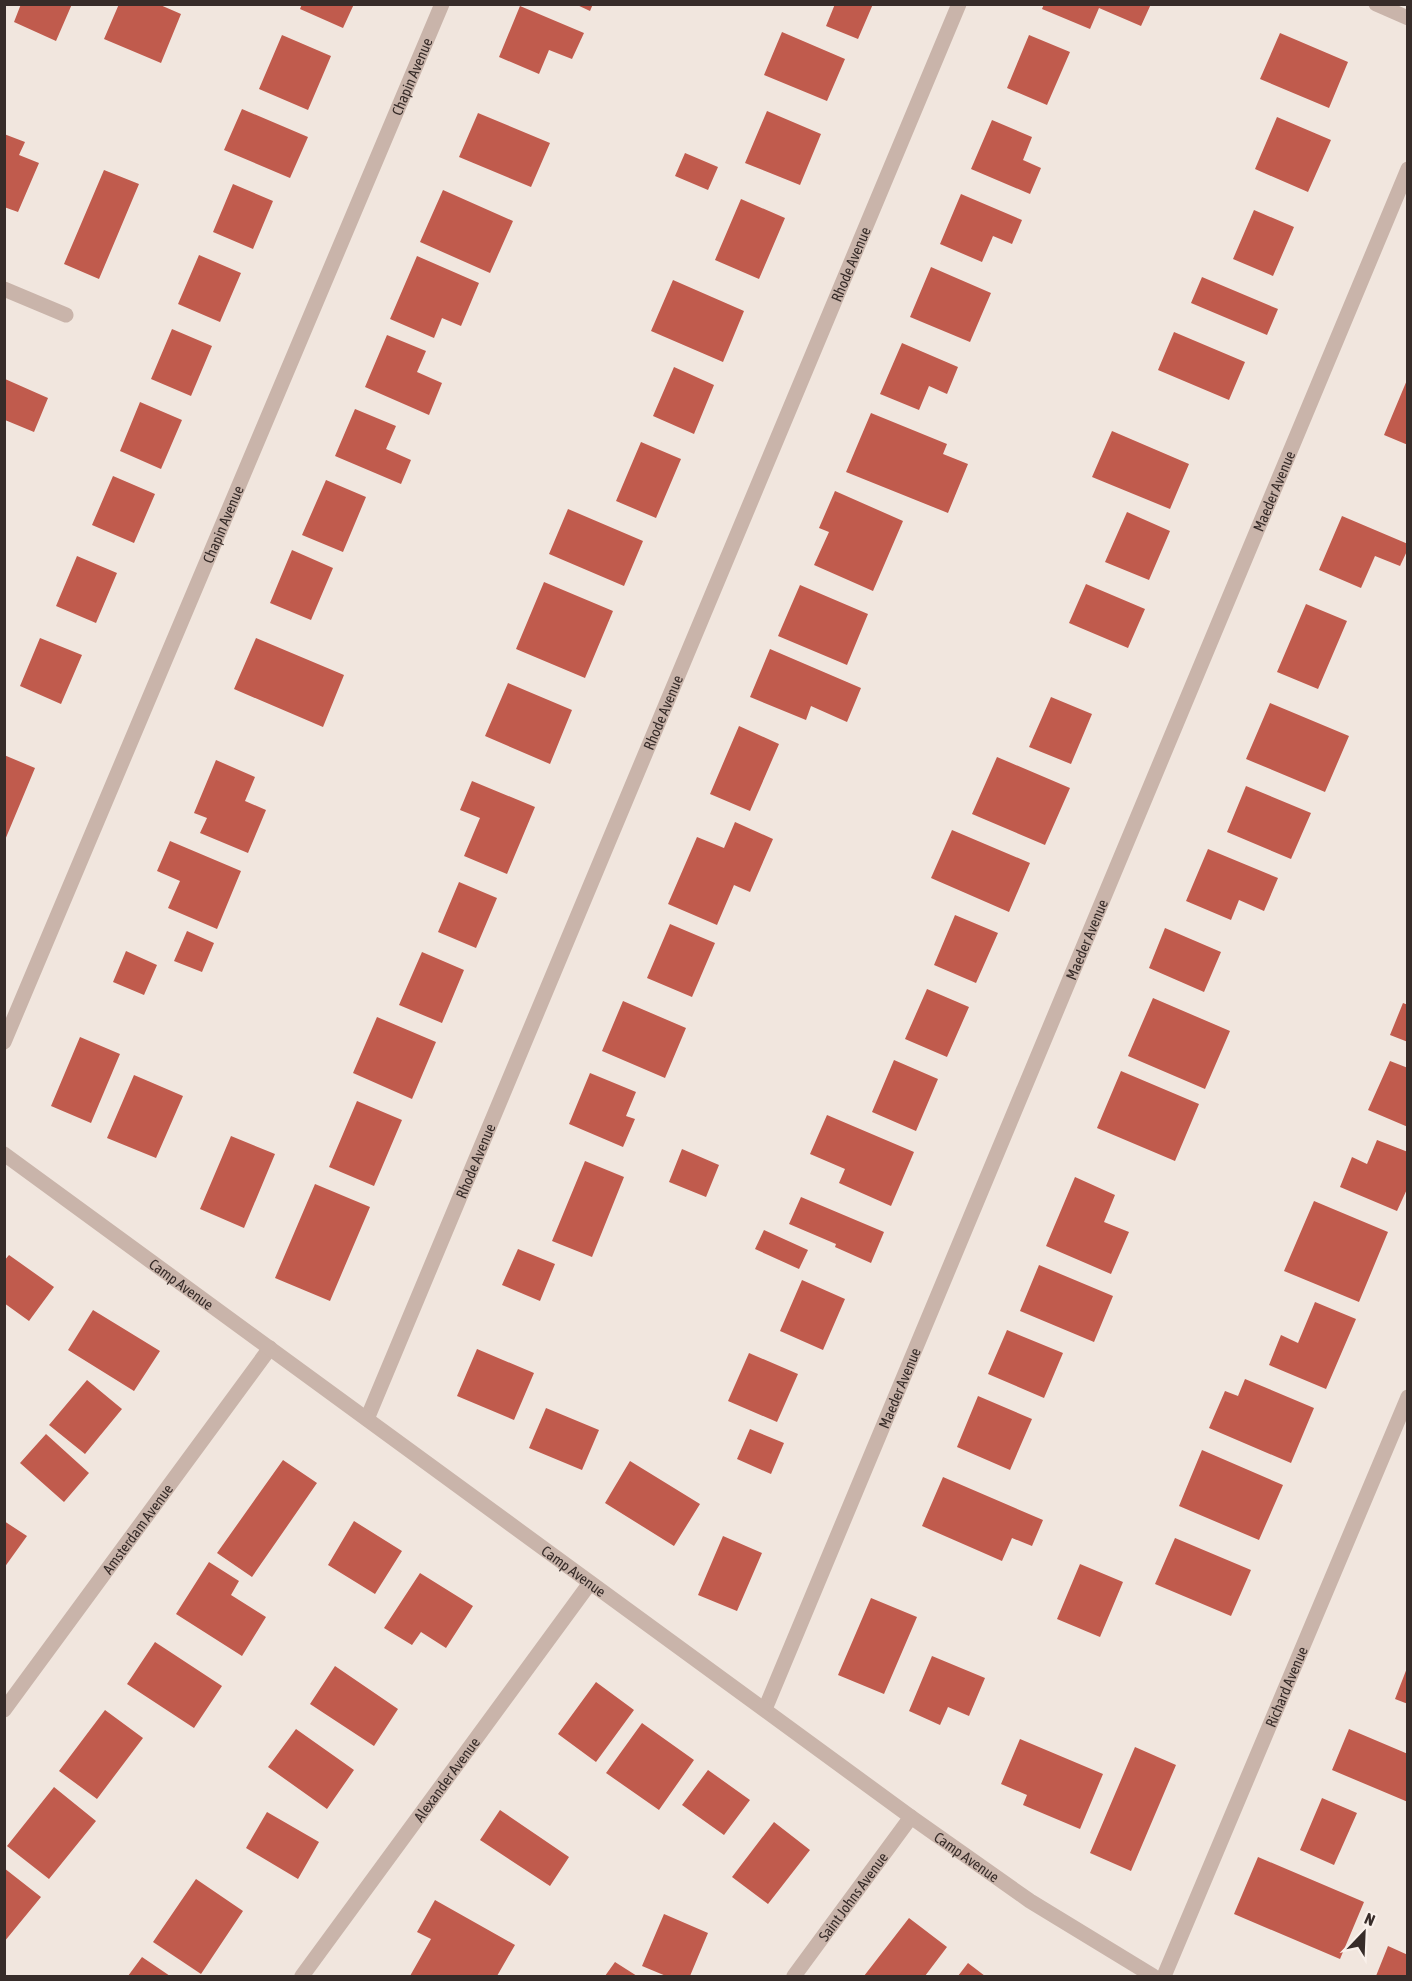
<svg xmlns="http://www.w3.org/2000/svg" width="1412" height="1981" font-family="'Asap Condensed',sans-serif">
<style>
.building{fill:#c05b4d}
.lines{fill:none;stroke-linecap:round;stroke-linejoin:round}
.minor{stroke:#c9b4aa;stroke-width:15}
.tertiary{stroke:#c9b4aa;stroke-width:15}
.labels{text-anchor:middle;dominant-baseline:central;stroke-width:4.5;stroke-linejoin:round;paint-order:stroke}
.street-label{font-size:15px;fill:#372c29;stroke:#f9f0ea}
</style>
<rect width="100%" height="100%" fill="#f1e6de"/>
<path class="building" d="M 21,4 L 72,4 L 56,41 L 14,22 Z
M 119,4 L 158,4 L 181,14 L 161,63 L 104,39 Z
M 302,4 L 354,4 L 343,28 L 300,9 Z
M 575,4 L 593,4 L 590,11 Z
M 835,4 L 873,4 L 858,39 L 826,26 Z
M 1044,4 L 1151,4 L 1141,26 L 1099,8 L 1090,29 L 1042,9 Z
M 520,6 L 584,33 L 572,59 L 549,50 L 539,74 L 499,57 Z
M 782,32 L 845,59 L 827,101 L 764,75 Z
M 1280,33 L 1348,62 L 1329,108 L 1260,79 Z
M 282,35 L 331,56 L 308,110 L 259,89 Z
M 1029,35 L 1070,52 L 1047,105 L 1007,88 Z
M 242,109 L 308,137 L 290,178 L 224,150 Z
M 767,111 L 821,134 L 800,185 L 745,163 Z
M 478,113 L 550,143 L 531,187 L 459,157 Z
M 1277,117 L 1331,140 L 1308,192 L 1255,169 Z
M 992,120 L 1032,137 L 1023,160 L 1041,168 L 1030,194 L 971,169 Z
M 4,134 L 25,142 L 19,155 L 39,163 L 18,212 L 4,207 Z
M 685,153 L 718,167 L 708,190 L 675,176 Z
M 104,170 L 139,184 L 99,279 L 64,264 Z
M 233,184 L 273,201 L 253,249 L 213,232 Z
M 443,190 L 513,221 L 490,273 L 420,242 Z
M 961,194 L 1022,220 L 1012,244 L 993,236 L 982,262 L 940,244 Z
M 741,199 L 785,218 L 759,279 L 715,260 Z
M 1254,210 L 1294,227 L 1273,276 L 1233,259 Z
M 199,255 L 241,273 L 220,322 L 178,304 Z
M 417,256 L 479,283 L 461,326 L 442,318 L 434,338 L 390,319 Z
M 931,267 L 991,293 L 970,342 L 910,317 Z
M 1202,277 L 1278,309 L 1267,335 L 1191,303 Z
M 673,280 L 744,311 L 723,362 L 651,331 Z
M 172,329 L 212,346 L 191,396 L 151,379 Z
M 1174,332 L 1245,362 L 1229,400 L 1158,370 Z
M 387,335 L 426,351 L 417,372 L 442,383 L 429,415 L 365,387 Z
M 902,343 L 958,367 L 947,394 L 929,386 L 919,410 L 880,394 Z
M 674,367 L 714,385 L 694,434 L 653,416 Z
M 5,379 L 48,398 L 34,432 L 5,420 Z
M 1407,380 L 1408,380 L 1408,445 L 1384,435 Z
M 140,402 L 182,420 L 161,469 L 120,451 Z
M 355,409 L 396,426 L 386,449 L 411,460 L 401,484 L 335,456 Z
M 871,413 L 947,444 L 943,454 L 968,464 L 948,513 L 846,472 Z
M 1112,431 L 1189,464 L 1170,509 L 1092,477 Z
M 641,442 L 681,459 L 656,518 L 616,501 Z
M 113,476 L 155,494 L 134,543 L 92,525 Z
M 326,480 L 366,497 L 343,552 L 302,535 Z
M 835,491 L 903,521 L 873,591 L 814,565 L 829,532 L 819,528 Z
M 568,509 L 643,541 L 624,586 L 549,554 Z
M 1127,512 L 1170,531 L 1149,580 L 1105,562 Z
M 1342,516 L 1408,544 L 1408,549 L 1400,566 L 1375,556 L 1361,588 L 1319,570 Z
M 292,550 L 333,568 L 311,620 L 270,603 Z
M 77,556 L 117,573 L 96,623 L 56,606 Z
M 544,582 L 613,611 L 585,678 L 516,649 Z
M 1086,584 L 1145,609 L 1128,648 L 1069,623 Z
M 800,585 L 868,614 L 847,665 L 778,636 Z
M 1306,604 L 1347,621 L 1318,689 L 1277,672 Z
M 40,638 L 82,655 L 61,704 L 20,686 Z
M 256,638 L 344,675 L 323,727 L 234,689 Z
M 770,649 L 861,688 L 847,722 L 811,706 L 806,720 L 750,697 Z
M 508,683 L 572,710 L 550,764 L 485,736 Z
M 1051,697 L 1092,714 L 1071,764 L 1029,747 Z
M 1270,703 L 1349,736 L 1325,792 L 1246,759 Z
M 739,726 L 779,744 L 750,811 L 710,794 Z
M 4,755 L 35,768 L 5,840 L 4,840 Z
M 997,757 L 1070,788 L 1045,845 L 972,814 Z
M 216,760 L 255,777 L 245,801 L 266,810 L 248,853 L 200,833 L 207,818 L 194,813 Z
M 472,781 L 535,807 L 507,874 L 464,856 L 480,818 L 460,810 Z
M 1246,786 L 1311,813 L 1291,859 L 1227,832 Z
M 735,822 L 773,839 L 750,892 L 734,885 L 717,925 L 668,904 L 697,837 L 724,848 Z
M 952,830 L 1030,863 L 1009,912 L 931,878 Z
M 170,841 L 241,871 L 217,929 L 168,908 L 180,881 L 157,871 Z
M 1208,849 L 1278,878 L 1264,911 L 1239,900 L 1231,920 L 1186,901 Z
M 459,882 L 497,898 L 476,948 L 438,932 Z
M 955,915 L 998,933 L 976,983 L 934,965 Z
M 670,924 L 715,943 L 692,997 L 647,978 Z
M 1165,928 L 1221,952 L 1204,992 L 1149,968 Z
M 187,931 L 214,943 L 202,972 L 174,961 Z
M 126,951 L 157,965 L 144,995 L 113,982 Z
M 422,952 L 464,970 L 442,1023 L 399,1005 Z
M 927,989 L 969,1007 L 947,1057 L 905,1039 Z
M 1153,998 L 1230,1031 L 1205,1089 L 1128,1056 Z
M 623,1001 L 686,1028 L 665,1078 L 602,1051 Z
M 1403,1003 L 1408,1005 L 1408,1042 L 1390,1035 Z
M 377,1017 L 436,1042 L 412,1099 L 353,1073 Z
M 80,1037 L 120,1054 L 91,1123 L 51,1106 Z
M 894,1060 L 938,1079 L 916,1131 L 872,1112 Z
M 1390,1061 L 1408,1068 L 1408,1127 L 1368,1110 Z
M 1121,1071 L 1199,1104 L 1175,1161 L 1097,1128 Z
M 590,1073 L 636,1092 L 626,1116 L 635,1119 L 623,1147 L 569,1124 Z
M 134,1075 L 183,1096 L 156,1158 L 107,1138 Z
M 357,1101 L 402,1120 L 374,1186 L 329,1167 Z
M 827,1115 L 914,1152 L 891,1206 L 839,1183 L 845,1169 L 810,1154 Z
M 231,1136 L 275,1154 L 244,1228 L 200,1209 Z
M 1377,1140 L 1408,1152 L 1408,1187 L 1397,1211 L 1340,1187 L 1352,1157 L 1367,1164 Z
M 682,1149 L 719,1165 L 706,1197 L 669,1182 Z
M 585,1161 L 624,1177 L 592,1257 L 552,1241 Z
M 1075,1177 L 1115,1195 L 1104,1222 L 1129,1232 L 1111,1274 L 1046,1246 Z
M 315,1184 L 370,1207 L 330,1301 L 275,1278 Z
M 801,1197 L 884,1232 L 871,1263 L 835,1247 L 836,1244 L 789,1224 Z
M 1314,1201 L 1388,1232 L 1359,1302 L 1284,1271 Z
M 764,1230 L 808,1250 L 799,1269 L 755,1249 Z
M 518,1249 L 555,1264 L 540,1301 L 502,1285 Z
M 9,1255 L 54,1287 L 29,1321 L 4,1303 L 4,1261 Z
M 1039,1265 L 1113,1296 L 1094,1342 L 1020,1311 Z
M 802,1280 L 845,1299 L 823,1350 L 780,1331 Z
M 1315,1302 L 1356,1319 L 1326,1389 L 1269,1365 L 1281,1335 L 1298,1343 Z
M 93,1310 L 160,1351 L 134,1391 L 68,1350 Z
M 1007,1330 L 1063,1353 L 1044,1398 L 988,1374 Z
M 477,1349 L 534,1373 L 514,1420 L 457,1396 Z
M 749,1353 L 798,1374 L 777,1422 L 728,1401 Z
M 1245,1379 L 1314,1408 L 1291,1463 L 1209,1428 L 1225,1391 L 1238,1396 Z
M 87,1380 L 122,1409 L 85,1454 L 49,1425 Z
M 978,1396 L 1032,1419 L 1010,1470 L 957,1447 Z
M 546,1408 L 599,1430 L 582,1470 L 529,1448 Z
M 750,1429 L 784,1443 L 771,1474 L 737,1459 Z
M 46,1434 L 89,1473 L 64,1502 L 20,1463 Z
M 1202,1450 L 1283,1485 L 1259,1540 L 1179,1506 Z
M 283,1460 L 317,1483 L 252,1577 L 217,1553 Z
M 630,1461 L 700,1504 L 674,1546 L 605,1503 Z
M 943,1477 L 1043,1520 L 1032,1546 L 1012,1538 L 1002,1561 L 922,1526 Z
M 4,1521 L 27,1536 L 4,1568 Z
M 354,1521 L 402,1551 L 375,1594 L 328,1565 Z
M 723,1536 L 762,1553 L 737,1611 L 698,1595 Z
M 1175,1538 L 1251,1570 L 1231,1616 L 1155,1584 Z
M 209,1562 L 239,1581 L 231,1595 L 266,1617 L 242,1656 L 176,1614 Z
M 1080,1564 L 1123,1582 L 1100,1637 L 1057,1619 Z
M 420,1573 L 473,1606 L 446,1648 L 421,1632 L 412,1645 L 384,1628 Z
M 871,1598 L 917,1617 L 884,1694 L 838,1675 Z
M 155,1642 L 222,1686 L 194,1728 L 127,1684 Z
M 932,1656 L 985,1678 L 969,1716 L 948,1707 L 940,1725 L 909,1711 Z
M 335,1666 L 398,1709 L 374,1746 L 310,1704 Z
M 1407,1668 L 1408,1668 L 1408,1704 L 1395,1699 Z
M 596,1682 L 634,1710 L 596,1762 L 558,1734 Z
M 105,1710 L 143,1738 L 97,1799 L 59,1771 Z
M 642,1723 L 694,1760 L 659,1810 L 606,1773 Z
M 296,1729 L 354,1770 L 327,1809 L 268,1767 Z
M 1349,1729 L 1408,1754 L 1408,1802 L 1332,1770 Z
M 1020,1739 L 1103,1774 L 1080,1829 L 1023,1805 L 1027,1795 L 1001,1784 Z
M 1135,1747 L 1176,1765 L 1131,1871 L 1090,1853 Z
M 708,1770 L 750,1800 L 724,1835 L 682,1805 Z
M 54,1787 L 96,1821 L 49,1879 L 7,1846 Z
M 1322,1798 L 1357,1813 L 1334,1865 L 1300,1850 Z
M 500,1810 L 569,1857 L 550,1886 L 480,1840 Z
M 267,1812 L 319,1842 L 298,1879 L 246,1848 Z
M 774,1822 L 810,1850 L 768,1904 L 732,1877 Z
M 1258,1857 L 1364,1902 L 1340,1959 L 1234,1914 Z
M 4,1868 L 41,1897 L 4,1942 Z
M 196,1879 L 243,1911 L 201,1974 L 153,1942 Z
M 435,1900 L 515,1945 L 497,1976 L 410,1976 L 431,1939 L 417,1932 Z
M 664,1914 L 708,1933 L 690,1976 L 666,1976 L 642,1966 Z
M 909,1918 L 947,1947 L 925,1976 L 864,1976 Z
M 1388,1946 L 1408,1955 L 1408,1976 L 1376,1976 Z
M 142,1957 L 170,1976 L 128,1976 Z
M 615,1962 L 637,1976 L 605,1976 Z
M 968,1963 L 985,1976 L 958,1976 Z"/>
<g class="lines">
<g class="minor">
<path d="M 1376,4 L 1408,18"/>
<path d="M 4,289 L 66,315"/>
<path id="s1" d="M 4,1042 L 442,4"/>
<path id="s2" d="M 367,1419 L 959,4"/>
<path id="s3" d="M 765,1709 L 1408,169"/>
<path id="s4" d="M 4,1710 L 270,1348"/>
<path id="s5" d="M 302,1976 L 590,1583"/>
<path id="s6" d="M 794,1976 L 911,1817"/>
<path id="s7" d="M 1164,1976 L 1408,1397"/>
</g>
<path class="tertiary" id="s8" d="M 4,1154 L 911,1817 L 1030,1901 L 1153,1976"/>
</g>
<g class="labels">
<g class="street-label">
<text stroke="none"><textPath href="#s1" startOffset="1048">Chapin Avenue</textPath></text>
<text stroke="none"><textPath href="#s2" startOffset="1252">Rhode Avenue</textPath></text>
<text stroke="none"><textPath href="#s3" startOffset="1320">Maeder Avenue</textPath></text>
<text stroke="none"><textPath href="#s1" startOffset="562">Chapin Avenue</textPath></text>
<text stroke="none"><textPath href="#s2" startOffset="766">Rhode Avenue</textPath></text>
<text stroke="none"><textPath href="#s3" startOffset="834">Maeder Avenue</textPath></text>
<text stroke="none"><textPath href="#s2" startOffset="280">Rhode Avenue</textPath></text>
<text stroke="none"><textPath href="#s8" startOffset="220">Camp Avenue</textPath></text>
<text stroke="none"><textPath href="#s3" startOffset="348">Maeder Avenue</textPath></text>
<text stroke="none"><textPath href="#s4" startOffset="225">Amsterdam Avenue</textPath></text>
<text stroke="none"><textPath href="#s8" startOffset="706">Camp Avenue</textPath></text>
<text stroke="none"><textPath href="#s7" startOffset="314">Richard Avenue</textPath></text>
<text stroke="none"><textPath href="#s5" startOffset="244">Alexander Avenue</textPath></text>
<text stroke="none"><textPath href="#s8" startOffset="1192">Camp Avenue</textPath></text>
<text stroke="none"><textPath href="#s6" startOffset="99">Saint Johns Avenue</textPath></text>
</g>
</g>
<rect width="1412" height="1981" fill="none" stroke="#372c29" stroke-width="12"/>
<g transform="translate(1364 1933) rotate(23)" stroke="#f9f0ea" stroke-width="4.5" paint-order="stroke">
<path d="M0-4.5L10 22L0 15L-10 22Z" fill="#372c29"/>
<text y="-9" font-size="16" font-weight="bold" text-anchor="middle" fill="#372c29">N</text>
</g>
</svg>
